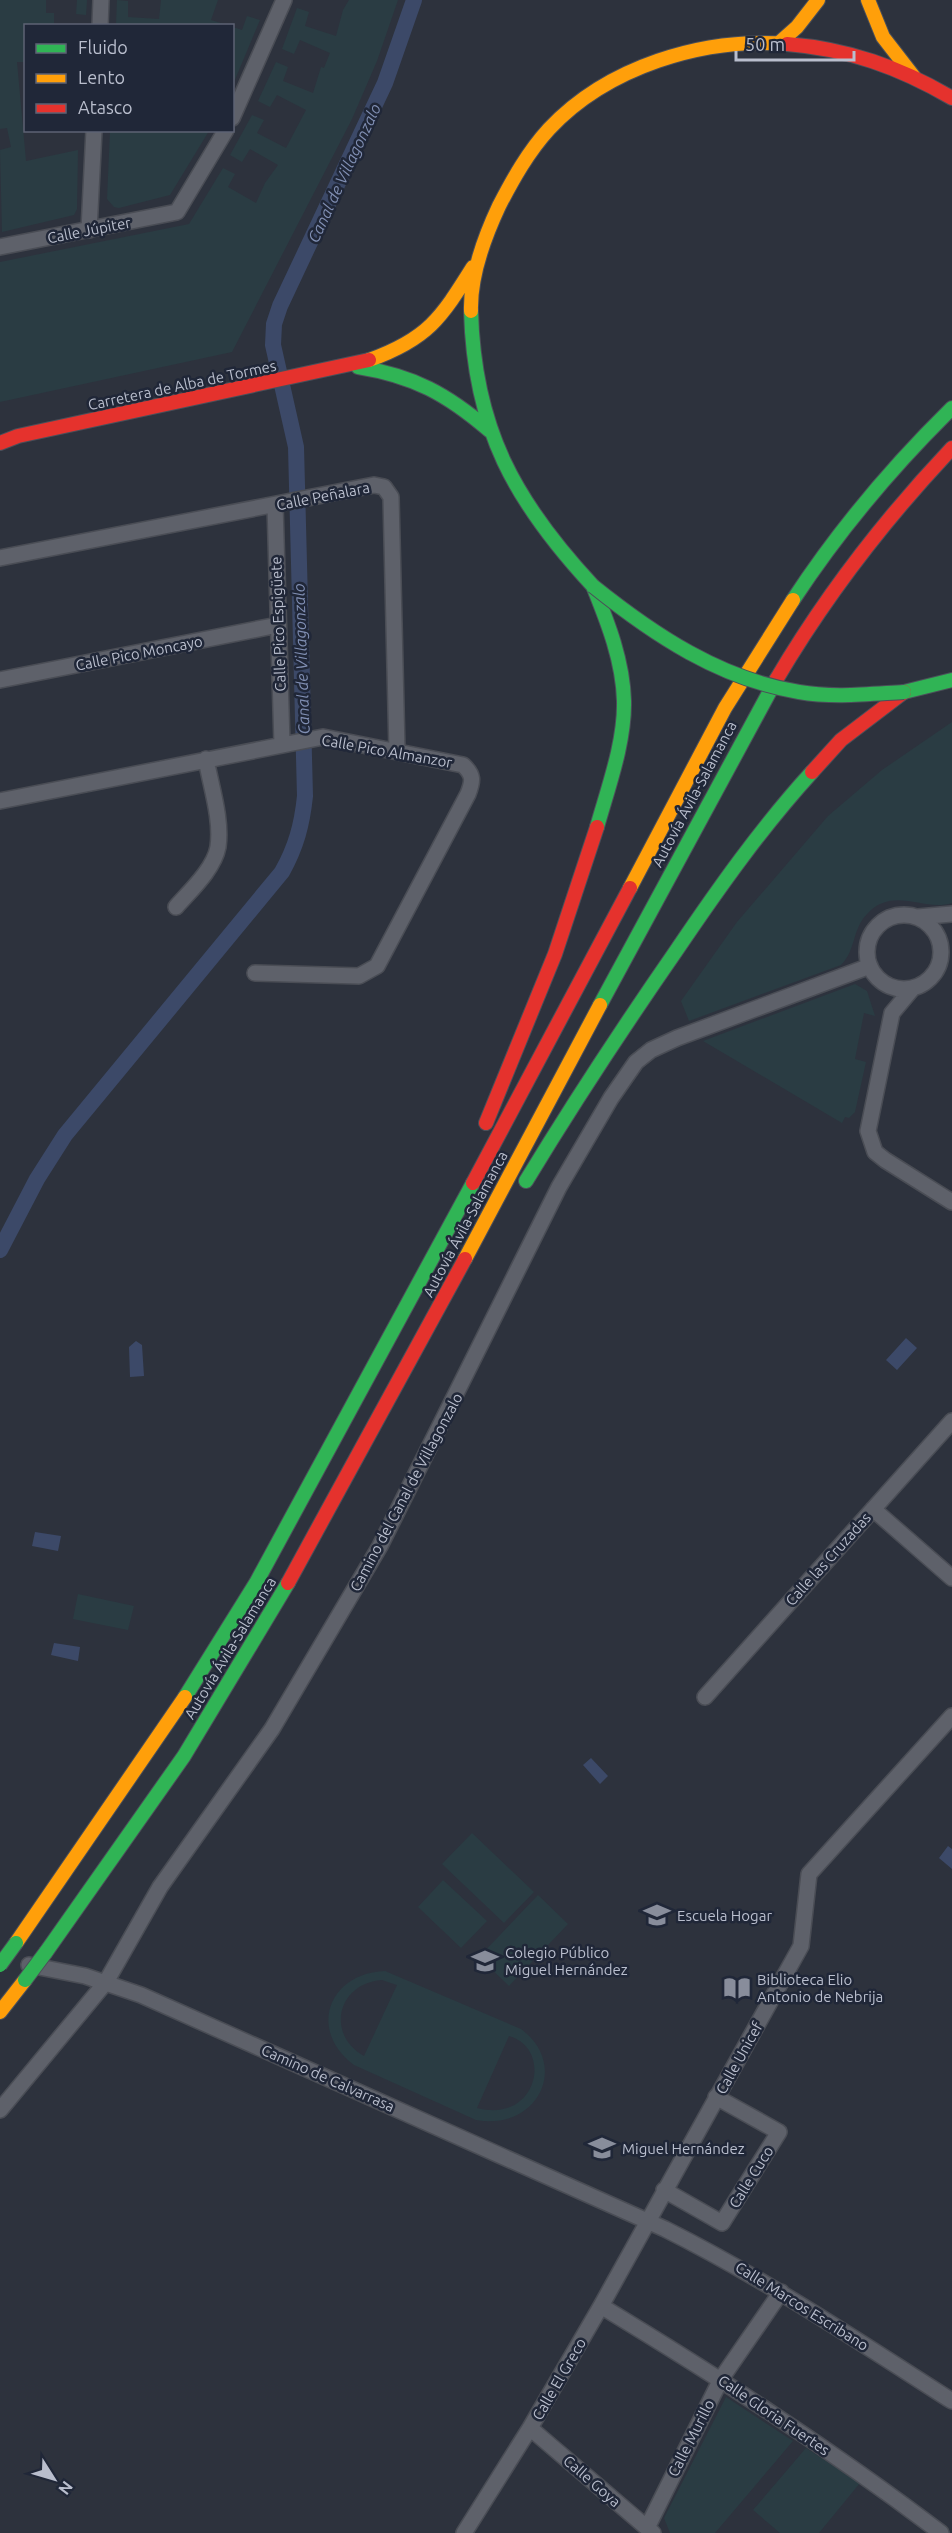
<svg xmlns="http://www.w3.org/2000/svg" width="952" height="2533" font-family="Ubuntu,sans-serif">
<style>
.green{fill:#2a3c43;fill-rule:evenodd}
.water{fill:#3c4968}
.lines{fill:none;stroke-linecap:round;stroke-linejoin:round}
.canal{stroke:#3c4968;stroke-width:16}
.street-casing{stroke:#4a4d55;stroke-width:18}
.fast-casing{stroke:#4b4f59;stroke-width:16}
.slow-casing{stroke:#4b4f59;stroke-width:16}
.jam-casing{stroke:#4b4f59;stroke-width:16}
.street{stroke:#5e616a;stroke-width:15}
.fast{stroke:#30b455;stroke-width:14}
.slow{stroke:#ff9f0a;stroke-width:14}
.jam{stroke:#e5322d;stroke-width:14}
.fast-bridge-casing{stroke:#4b4f59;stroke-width:16;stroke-linecap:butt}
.fast-bridge{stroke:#30b455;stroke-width:14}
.labels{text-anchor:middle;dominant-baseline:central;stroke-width:5;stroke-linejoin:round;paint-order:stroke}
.street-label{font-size:15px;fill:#b9becd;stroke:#202738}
.poi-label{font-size:15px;fill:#b9becd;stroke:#202738;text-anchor:start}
.water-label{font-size:16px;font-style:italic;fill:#808fb3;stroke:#202738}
</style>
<rect width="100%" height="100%" fill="#2d323d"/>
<path class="green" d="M 0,0 L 46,0 L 46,13 L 54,13 L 54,25 L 26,26 L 25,62 L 17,62 L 26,161 L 78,150 L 77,209 L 74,215 L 2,232 L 0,150 L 11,147 L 7,128 L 0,129 Z
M 77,0 L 87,0 L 86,15 L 76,14 Z
M 117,0 L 128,1 L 128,17 L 159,19 L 161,0 L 218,0 L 211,20 L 227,25 L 116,25 Z
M 349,0 L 398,0 L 377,61 L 352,119 L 232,352 L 0,402 L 0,262 L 189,224 L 223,168 L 235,174 L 228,187 L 256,203 L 265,183 L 278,165 L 250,149 L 242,162 L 230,155 L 252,115 L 264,120 L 257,133 L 286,148 L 306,110 L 277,95 L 270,107 L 258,101 L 276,62 L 288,67 L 283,81 L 313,93 L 321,67 L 324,68 L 330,53 L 300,40 L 294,54 L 282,49 L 297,8 L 309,12 L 305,26 L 336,36 L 343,10 Z
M 247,16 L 260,20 L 234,82 L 233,27 L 242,30 Z
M 110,131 L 110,130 L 209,131 L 170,195 L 119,208 L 114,207 L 107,199 Z
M 952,722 L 952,903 C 924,912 894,886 868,913 C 852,928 856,951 841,965 L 689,1021 L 681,1001 L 737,922 L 828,816 L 882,770 Z
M 855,984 L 867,991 L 875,1016 L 864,1013 L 855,1059 L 866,1062 L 855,1112 L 849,1118 L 845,1117 L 842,1123 L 703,1041 Z
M 78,1594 L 134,1606 L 128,1630 L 73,1619 Z
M 472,1833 L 534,1892 L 504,1923 L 442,1864 Z
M 443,1880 L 487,1921 L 461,1948 L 418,1907 Z
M 538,1895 L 568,1924 L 509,1986 L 479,1957 Z
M 385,1971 L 521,2029 C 570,2065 538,2131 476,2120 L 354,2065 C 307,2030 329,1973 385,1971 ZM 382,1980 L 397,1985 L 364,2056 C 325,2034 338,1983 382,1980 ZM 509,2036 C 554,2049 537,2124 477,2108 Z
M 726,2397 L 793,2441 L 715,2533 L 670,2533 L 664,2518 Z
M 806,2448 L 860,2483 L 819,2533 L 780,2533 L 753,2510 Z"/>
<path class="water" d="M 906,1338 L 917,1348 L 897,1370 L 886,1360 Z
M 136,1341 L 142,1345 L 144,1376 L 130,1377 L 129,1347 Z
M 35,1532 L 61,1536 L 58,1551 L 32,1546 Z
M 54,1643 L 80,1647 L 78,1661 L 51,1655 Z
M 591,1758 L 608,1776 L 600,1784 L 583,1765 Z
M 948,1846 L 952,1849 L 952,1869 L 939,1858 Z"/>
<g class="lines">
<path class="canal" d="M 0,1250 L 37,1179 L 65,1135 L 282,872 C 296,847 302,825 305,796 L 296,447 L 273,345 L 274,324 L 280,306 L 385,83 L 414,0"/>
<defs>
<path id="street" d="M 100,26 L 101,0
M 232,118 L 284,0
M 89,230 L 94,130
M 0,247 L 177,212 L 226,130
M 275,505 L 282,744
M 0,558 L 374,485 L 384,487 L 391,497 L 397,751
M 0,680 L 278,625
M 0,801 L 323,737 L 463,765 C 474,775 473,781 468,794 L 377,966 L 359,976 L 255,973
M 176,907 C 190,891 214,869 218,847 C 222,819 211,787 206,759
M867 952a37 37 0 1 1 74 0a37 37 0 1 1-74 0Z
M 918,917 L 952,914
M 913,988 L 892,1013 L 868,1131 L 875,1152 L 885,1160 L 952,1202
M 873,1509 L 952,1578
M 705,1697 L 952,1421
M 29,1965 L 85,1976 L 141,1995 L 665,2229 C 765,2279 858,2341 952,2401
M 0,2110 L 106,1982 L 160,1887 L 272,1729 L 380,1546 L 559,1187 L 611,1098 L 636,1062 L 651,1050 L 677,1038 L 870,966
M 664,2190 L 722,2223 L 779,2132 L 716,2097
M 601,2306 C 718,2377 832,2450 941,2533
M 530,2428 L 653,2533
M 647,2528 L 721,2379 L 781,2292
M 464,2533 L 530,2428 L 601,2306 L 801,1946 L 809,1874 L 952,1716"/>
<path id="fast" d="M 471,311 C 474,429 515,502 593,586
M 358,367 C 414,376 447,394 490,431
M 593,586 C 608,623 623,661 624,701 C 625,742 608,788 597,827
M 793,600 C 839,530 892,467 952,408
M 904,692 L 952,680
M 600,1005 L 776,680
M 526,1181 C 574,1102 624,1026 676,951 C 718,889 761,828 812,772
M 185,1697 L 256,1583 L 473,1183
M 46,1952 L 184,1756 L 288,1583"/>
<path id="slow" d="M 868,0 L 883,37 L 914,77
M 779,43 L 797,27 L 818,0
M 471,311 C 470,276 484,238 499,206 C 513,179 528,152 549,129 C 607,67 703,37 787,44
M 369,360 C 428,339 441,318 473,267
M 630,888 L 725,708 L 793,600
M 465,1259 L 600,1005
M 16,1943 L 185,1697
M 0,2012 L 25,1980"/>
<path id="jam" d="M 787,44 C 848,49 899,67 952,98
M 0,443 L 18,436 L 369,360
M 776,680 C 826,595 884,520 952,448
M 812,772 L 841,740 L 904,692
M 486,1123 L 555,954 L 597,827
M 473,1183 L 630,888
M 288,1583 L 465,1259"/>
</defs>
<use href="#street" class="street-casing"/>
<use href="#fast" class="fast-casing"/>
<use href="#slow" class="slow-casing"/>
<use href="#jam" class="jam-casing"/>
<use href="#street" class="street"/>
<use href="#fast" class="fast"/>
<use href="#slow" class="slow"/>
<use href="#jam" class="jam"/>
<defs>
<path id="fast-bridge" d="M 593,586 C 654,635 720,679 799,692 C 833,698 869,694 904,692
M 0,1965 L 16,1943
M 25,1980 L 46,1952"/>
</defs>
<use href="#fast-bridge" class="fast-bridge-casing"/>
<use href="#fast-bridge" class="fast-bridge"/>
</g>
<defs>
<symbol id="school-bare" viewBox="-9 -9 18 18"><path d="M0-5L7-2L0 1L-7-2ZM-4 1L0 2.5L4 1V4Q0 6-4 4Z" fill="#888d9b" stroke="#202738" stroke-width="2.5" paint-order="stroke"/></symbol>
<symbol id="library-bare" viewBox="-9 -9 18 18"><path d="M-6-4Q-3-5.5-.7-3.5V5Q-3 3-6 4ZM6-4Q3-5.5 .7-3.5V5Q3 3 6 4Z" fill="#888d9b" stroke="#202738" stroke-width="2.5" paint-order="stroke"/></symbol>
</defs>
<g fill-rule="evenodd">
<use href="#school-bare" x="638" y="1896" width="38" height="38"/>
<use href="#school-bare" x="466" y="1942" width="38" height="38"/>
<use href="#library-bare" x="718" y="1969" width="38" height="38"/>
<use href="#school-bare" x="583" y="2129" width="38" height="38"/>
</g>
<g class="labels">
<g class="street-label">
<text transform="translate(89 230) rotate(-11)">Calle Júpiter</text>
<text transform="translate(182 385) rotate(-12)">Carretera de Alba de Tormes</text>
<text transform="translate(323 496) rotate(-11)">Calle Peñalara</text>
<text transform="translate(278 624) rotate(-92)">Calle Pico Espigüete</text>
<text transform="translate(139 653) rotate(-11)">Calle Pico Moncayo</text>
<text transform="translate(387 751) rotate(10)">Calle Pico Almanzor</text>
<text transform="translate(694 794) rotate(-62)">Autovía Ávila-Salamanca</text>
<text transform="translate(465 1224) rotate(-62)">Autovía Ávila-Salamanca</text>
<text transform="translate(406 1492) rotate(-62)">Camino del Canal de Villagonzalo</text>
<text transform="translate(828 1559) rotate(-48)">Calle las Cruzadas</text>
<text transform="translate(230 1648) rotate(-59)">Autovía Ávila-Salamanca</text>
<text transform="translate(739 2058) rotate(-61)">Calle Unicef</text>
<text transform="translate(328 2078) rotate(24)">Camino de Calvarrasa</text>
<text transform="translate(751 2177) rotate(-58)">Calle Cuco</text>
<text transform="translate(802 2306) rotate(32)">Calle Marcos Escribano</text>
<text transform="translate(559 2379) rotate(-60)">Calle El Greco</text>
<text transform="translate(774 2415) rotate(34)">Calle Gloria Fuertes</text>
<text transform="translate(691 2438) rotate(-63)">Calle Murillo</text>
<text transform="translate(592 2481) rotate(41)">Calle Goya</text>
</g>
<g class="poi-label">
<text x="677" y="1915">Escuela Hogar</text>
<text x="505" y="1952">Colegio Público<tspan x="505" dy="17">Miguel Hernández</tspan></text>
<text x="757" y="1979">Biblioteca Elio<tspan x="757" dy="17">Antonio de Nebrija</tspan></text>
<text x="622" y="2148">Miguel Hernández</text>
</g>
<g class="water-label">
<text transform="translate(344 173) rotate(-65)">Canal de Villagonzalo</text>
<text transform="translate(301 659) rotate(-92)">Canal de Villagonzalo</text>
</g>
</g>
<rect x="24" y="24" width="210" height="108" fill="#202738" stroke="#5d6374" stroke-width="1.5"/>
<rect x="36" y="44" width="30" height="9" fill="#30b455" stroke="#5d6374" stroke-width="1.5"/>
<text x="78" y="54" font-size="18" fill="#b9becd">Fluido</text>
<rect x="36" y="74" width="30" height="9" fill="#ff9f0a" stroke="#5d6374" stroke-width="1.5"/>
<text x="78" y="84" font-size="18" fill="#b9becd">Lento</text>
<rect x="36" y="104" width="30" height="9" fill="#e5322d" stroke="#5d6374" stroke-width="1.5"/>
<text x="78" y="114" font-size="18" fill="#b9becd">Atasco</text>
<g transform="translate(54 2479) rotate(127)" stroke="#202738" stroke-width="4.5" paint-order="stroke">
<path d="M0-4.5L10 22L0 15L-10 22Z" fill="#b9becd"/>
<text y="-9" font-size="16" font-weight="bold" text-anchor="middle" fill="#b9becd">N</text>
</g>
<path d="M736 51v9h118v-9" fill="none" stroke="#b9becd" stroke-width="3"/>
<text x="745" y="51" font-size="18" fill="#b9becd" stroke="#202738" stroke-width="4.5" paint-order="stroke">50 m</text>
</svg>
